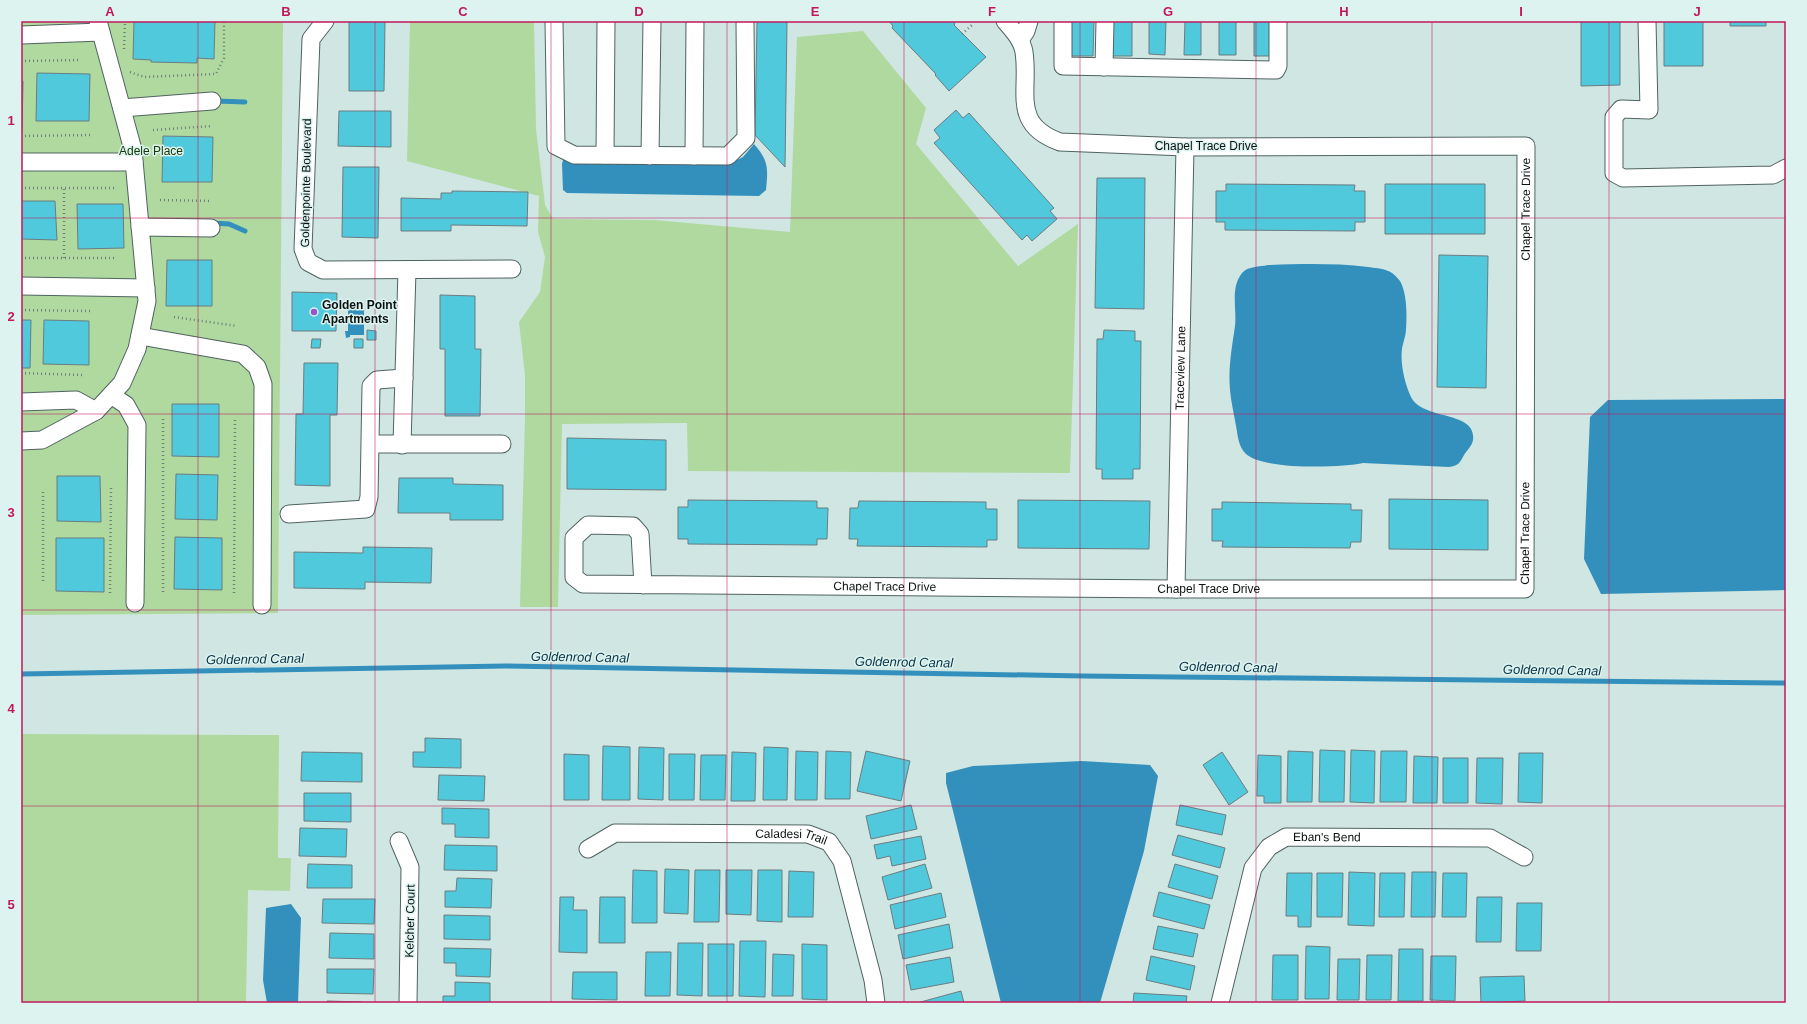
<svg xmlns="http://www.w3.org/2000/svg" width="1807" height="1024" font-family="Arial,sans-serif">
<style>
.green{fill:#afd99f}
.water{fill:#3390bd}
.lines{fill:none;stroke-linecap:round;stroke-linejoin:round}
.stream{stroke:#3390bd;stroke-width:5}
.building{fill:#51c9dc;stroke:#6a7d81}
.minor-casing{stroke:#506361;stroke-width:19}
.path{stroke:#707f7c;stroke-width:2.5;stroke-dasharray:1 3;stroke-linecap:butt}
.minor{stroke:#fff;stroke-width:17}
.grid{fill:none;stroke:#c2185b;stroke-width:1;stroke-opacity:0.55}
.poi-dot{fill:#9657cd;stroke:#ddf3f0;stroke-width:1.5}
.labels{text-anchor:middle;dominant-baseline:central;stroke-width:3;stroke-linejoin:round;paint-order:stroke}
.street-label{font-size:12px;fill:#0a1211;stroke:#ddf3f0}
.park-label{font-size:12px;fill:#163605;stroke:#ddf3f0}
.poi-label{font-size:12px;font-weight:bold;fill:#0a1211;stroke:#ddf3f0;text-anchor:start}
.water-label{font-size:13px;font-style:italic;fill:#0b3447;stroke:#ddf3f0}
.neatline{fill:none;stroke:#c2185b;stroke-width:1.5}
.grid-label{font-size:13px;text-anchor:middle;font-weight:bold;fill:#c2185b}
</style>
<rect width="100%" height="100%" fill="#d0e6e2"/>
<path class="green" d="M 21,21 L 283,21 L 278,613 L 21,615 Z
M 410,21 L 534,21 L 536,129 L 545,205 L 553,219 L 654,220 L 790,232 L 797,37 L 863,31 L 926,108 L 916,144 L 1018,266 L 1078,224 L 1070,473 L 688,471 L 687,423 L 562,424 L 558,607 L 520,607 L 525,419 L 525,375 L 519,322 L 540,292 L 545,257 L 538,232 L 539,196 L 407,161 Z
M 21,734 L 279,735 L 278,858 L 291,858 L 290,891 L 248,890 L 246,1003 L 21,1003 Z"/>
<path class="water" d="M 754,144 C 769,161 768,169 766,190 L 759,196 L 567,193 L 563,190 L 562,164 L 563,160 L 566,159 L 733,162 L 743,157 Z
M 1268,265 C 1300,264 1335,263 1368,267 C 1374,268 1382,268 1388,271 C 1392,272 1397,277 1400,281 C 1407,293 1407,315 1406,329 C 1406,336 1403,342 1402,349 C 1400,364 1405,384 1411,397 C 1423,421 1477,410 1473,440 C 1472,446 1467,450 1464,455 C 1460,463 1458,466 1449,467 L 1363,463 C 1341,468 1263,470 1246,454 C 1238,446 1238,436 1236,426 C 1234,414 1231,402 1230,390 C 1228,368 1232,347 1235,326 C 1237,309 1230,288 1242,273 C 1248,266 1259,267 1268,265 Z
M 348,305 L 364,305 L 364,335 L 350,335 L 350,337 L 346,338 L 345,331 L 348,331 Z
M 1786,399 L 1786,590 L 1601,594 L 1584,559 L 1590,417 L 1608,400 Z
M 1082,761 L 1150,765 L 1158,776 L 1144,851 L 1100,1003 L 1001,1003 L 946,783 L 946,773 L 973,766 Z
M 291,904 L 301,918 L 298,1003 L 267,1003 L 263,980 L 266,908 Z"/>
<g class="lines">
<path class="stream" d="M 217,101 L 245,102
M 212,223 L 229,224 L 245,231
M 21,674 L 505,666 L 1083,676 L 1786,683"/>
</g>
<path class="building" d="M 134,21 L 215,21 L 214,59 L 197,58 L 197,63 L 151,62 L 151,60 L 133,59 Z
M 349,21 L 385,21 L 384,91 L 349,91 Z
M 757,21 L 787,21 L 785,167 L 755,135 Z
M 889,21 L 953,21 L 955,24 L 954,25 L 986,57 L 949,91 L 935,75 L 936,74 L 892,28 L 893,26 Z
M 1069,21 L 1094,21 L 1093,56 L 1069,56 Z
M 1111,21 L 1132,21 L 1132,56 L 1111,56 Z
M 1149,21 L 1166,21 L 1165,55 L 1149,54 Z
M 1185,21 L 1201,21 L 1201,55 L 1184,55 Z
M 1219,21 L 1236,21 L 1236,55 L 1219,55 Z
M 1254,21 L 1271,21 L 1270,56 L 1254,56 Z
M 1581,21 L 1620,21 L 1620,85 L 1581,86 Z
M 1664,21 L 1703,21 L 1703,66 L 1664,66 Z
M 1730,21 L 1766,21 L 1766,26 L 1730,26 Z
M 37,73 L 90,74 L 89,121 L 36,121 Z
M 21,81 L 23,81 L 22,131 L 21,131 Z
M 956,110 L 963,118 L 969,113 L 1054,208 L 1050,211 L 1057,219 L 1032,241 L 1027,235 L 1022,240 L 934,143 L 940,138 L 934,130 Z
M 339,111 L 391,111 L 391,147 L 338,146 Z
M 163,136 L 213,137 L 212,182 L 162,182 Z
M 343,167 L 379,167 L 378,238 L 342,237 Z
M 1097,178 L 1145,178 L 1144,309 L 1095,308 Z
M 1226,184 L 1355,185 L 1354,191 L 1365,191 L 1365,222 L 1355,222 L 1355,231 L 1225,230 L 1225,222 L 1216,222 L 1216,191 L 1226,191 Z
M 1385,184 L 1485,184 L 1485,234 L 1385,234 Z
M 452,191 L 528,192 L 527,226 L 451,225 L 451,231 L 401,231 L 401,198 L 441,199 L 441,193 L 452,193 Z
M 21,201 L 55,201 L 57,240 L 21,239 Z
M 77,204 L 123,204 L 124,248 L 78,249 Z
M 1439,255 L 1488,256 L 1486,388 L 1437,387 Z
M 167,260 L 212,260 L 212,306 L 166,306 Z
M 292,292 L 337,293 L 336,331 L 292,331 Z
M 440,295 L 475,296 L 475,349 L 481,349 L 480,416 L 445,416 L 445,349 L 440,349 Z
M 21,320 L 31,320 L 30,368 L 21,368 Z
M 44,320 L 89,321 L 89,365 L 43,364 Z
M 367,330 L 376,331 L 376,340 L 367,340 Z
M 1104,330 L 1135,331 L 1135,341 L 1141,341 L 1140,469 L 1133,469 L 1133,479 L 1102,479 L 1102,469 L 1096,469 L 1097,339 L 1103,339 Z
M 312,339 L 321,339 L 320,348 L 311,348 Z
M 354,339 L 363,339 L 363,348 L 354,348 Z
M 304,363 L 338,363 L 337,415 L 330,415 L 330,486 L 295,485 L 296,414 L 303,414 Z
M 172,404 L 219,404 L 219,457 L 172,456 Z
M 567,438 L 666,440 L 666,490 L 567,489 Z
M 176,474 L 218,475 L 217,520 L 175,519 Z
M 57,476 L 100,476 L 101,522 L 57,521 Z
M 399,478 L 453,478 L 453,484 L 503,485 L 503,520 L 450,520 L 450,513 L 398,513 Z
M 1389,499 L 1488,500 L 1488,550 L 1389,549 Z
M 688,500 L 817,501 L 817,508 L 828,508 L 827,539 L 817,539 L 817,545 L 688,544 L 688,539 L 678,539 L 678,507 L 688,507 Z
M 1018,500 L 1150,501 L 1149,549 L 1018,548 Z
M 859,501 L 986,502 L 986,509 L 997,509 L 997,540 L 987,540 L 987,547 L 857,546 L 858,539 L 849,539 L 850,508 L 858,508 Z
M 1222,502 L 1351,504 L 1351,510 L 1362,510 L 1361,542 L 1351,542 L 1350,548 L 1222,547 L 1223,541 L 1212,541 L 1212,509 L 1222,509 Z
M 175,537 L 222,538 L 222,590 L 174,589 Z
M 56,538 L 104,538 L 104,592 L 56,591 Z
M 363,547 L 432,548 L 431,583 L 365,582 L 365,589 L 294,588 L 294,552 L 363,553 Z
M 425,738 L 461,739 L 461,768 L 413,767 L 413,752 L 425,752 Z
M 603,746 L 630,747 L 630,800 L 602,800 Z
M 639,747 L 664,748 L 663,800 L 638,799 Z
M 764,747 L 788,748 L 787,800 L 763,800 Z
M 1320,750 L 1345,751 L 1344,802 L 1319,802 Z
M 1351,750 L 1375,751 L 1374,803 L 1350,802 Z
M 796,751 L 818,752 L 817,800 L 795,800 Z
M 826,751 L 851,752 L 850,799 L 825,799 Z
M 866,751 L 910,761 L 901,801 L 857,791 Z
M 1288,751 L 1313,752 L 1312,802 L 1287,802 Z
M 1381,751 L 1407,751 L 1406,802 L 1380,802 Z
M 302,752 L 362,753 L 362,782 L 301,781 Z
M 732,752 L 756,753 L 755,801 L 731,801 Z
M 1222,752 L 1248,792 L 1229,805 L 1203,765 Z
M 1519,753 L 1543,753 L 1542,803 L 1518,802 Z
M 564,754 L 589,755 L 589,800 L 564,800 Z
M 669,754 L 695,754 L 694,800 L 669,800 Z
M 701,755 L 726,755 L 725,800 L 700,800 Z
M 1258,755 L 1281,756 L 1281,803 L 1264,803 L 1264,796 L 1257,796 Z
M 1414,756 L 1438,757 L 1437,803 L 1413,803 Z
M 1443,758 L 1468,758 L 1468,803 L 1443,803 Z
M 1477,758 L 1503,758 L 1502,804 L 1476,803 Z
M 439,775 L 485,776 L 484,801 L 438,800 Z
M 304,793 L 351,793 L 351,822 L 304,821 Z
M 911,805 L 917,829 L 871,839 L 866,816 Z
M 1180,805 L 1226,815 L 1222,835 L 1176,825 Z
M 442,808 L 489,809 L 489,838 L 455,837 L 455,824 L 442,824 Z
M 300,828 L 347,829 L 346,857 L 299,856 Z
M 1178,835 L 1225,848 L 1220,868 L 1172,855 Z
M 921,836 L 926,859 L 892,866 L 890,856 L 877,859 L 874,845 Z
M 445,845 L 497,846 L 497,871 L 444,870 Z
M 308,864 L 352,865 L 352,888 L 307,888 Z
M 925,864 L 932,888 L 888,900 L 882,877 Z
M 1175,864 L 1218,876 L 1212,899 L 1168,887 Z
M 665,869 L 689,870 L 688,914 L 664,913 Z
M 633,870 L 657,871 L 657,923 L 632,923 Z
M 695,870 L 720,870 L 719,922 L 694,922 Z
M 726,870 L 752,870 L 751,915 L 726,914 Z
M 758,870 L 782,870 L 782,922 L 757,921 Z
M 789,871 L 814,872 L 813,917 L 788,917 Z
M 1349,872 L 1375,873 L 1374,926 L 1348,925 Z
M 1412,872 L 1436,872 L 1435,917 L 1411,917 Z
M 1287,873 L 1312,873 L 1311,927 L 1298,927 L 1298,916 L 1286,916 Z
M 1317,873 L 1343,873 L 1342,917 L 1317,917 Z
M 1380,873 L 1405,873 L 1404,917 L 1379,917 Z
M 1443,873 L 1467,873 L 1466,917 L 1442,917 Z
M 457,878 L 492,879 L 491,908 L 445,907 L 445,891 L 456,891 Z
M 1159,892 L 1210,905 L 1204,929 L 1153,916 Z
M 941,893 L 946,917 L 895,929 L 890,905 Z
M 560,897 L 574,897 L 573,910 L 587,910 L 587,953 L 559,952 Z
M 600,897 L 625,897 L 625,943 L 599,943 Z
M 1477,897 L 1502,897 L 1501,942 L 1476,942 Z
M 323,899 L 375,899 L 374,924 L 322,923 Z
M 1517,903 L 1542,903 L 1541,951 L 1516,951 Z
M 444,915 L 490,916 L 490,940 L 444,939 Z
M 949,924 L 953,948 L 903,959 L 898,935 Z
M 1158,926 L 1198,934 L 1193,957 L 1153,949 Z
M 330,933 L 374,934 L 374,959 L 329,958 Z
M 740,941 L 766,941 L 765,997 L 739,996 Z
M 678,943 L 703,943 L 702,996 L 677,995 Z
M 708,944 L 734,944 L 733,996 L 708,996 Z
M 802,944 L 827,945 L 827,1000 L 802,999 Z
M 1306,946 L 1330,947 L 1329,999 L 1305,999 Z
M 444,948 L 491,949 L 490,977 L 456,976 L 456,963 L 444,963 Z
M 1399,949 L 1423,949 L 1423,1001 L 1398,1001 Z
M 646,952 L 671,952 L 670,996 L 645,996 Z
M 773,954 L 794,955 L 793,996 L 772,996 Z
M 1273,955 L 1298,955 L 1298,1000 L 1272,1000 Z
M 1367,955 L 1392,955 L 1391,1000 L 1366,1000 Z
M 1151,956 L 1195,966 L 1190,990 L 1146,980 Z
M 1431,956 L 1456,956 L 1455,1001 L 1430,1000 Z
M 950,957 L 954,982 L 911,990 L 906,965 Z
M 1338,959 L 1360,959 L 1359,1000 L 1337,1000 Z
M 327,969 L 374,969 L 373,994 L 327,993 Z
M 573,972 L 617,972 L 617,1000 L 572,999 Z
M 1524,976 L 1525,1001 L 1481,1003 L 1480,977 Z
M 455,982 L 490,983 L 490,1003 L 443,1003 L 443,996 L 455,996 Z
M 961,991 L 964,1003 L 917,1003 Z
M 1134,993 L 1187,996 L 1186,1003 L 1133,1003 Z
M 327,1001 L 362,1002 L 362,1003 L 327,1003 Z"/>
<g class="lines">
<defs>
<g id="minor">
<path d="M 325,21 L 311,39 L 303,249 L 308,262 L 323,270 L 512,269"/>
<path d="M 554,21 L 556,146 L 574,155 L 728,156 L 746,138 L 745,21"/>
<path d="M 1063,21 L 1063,66 L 1276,70 L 1278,66 L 1278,21"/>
<path d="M 1647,21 L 1649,110 L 1621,109 L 1614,117 L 1614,173 L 1623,178 L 1773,175 L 1786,168"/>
<path d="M 21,35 L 101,32"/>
<path d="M 1020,40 L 1026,31 L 1029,21"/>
<path d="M 1104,67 L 1105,21"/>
<path d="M 122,108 L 212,101"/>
<path d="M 605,155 L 606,21"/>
<path d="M 650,156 L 652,21"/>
<path d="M 694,156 L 695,21"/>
<path d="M 21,162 L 134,162"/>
<path d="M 140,227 L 211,228"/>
<path d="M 21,286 L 146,288"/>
<path d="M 140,336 L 243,354 L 257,367 L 263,384 L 262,605"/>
<path d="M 111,395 L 126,405 L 137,425 L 135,603"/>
<path d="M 21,402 L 76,400 L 96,411"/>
<path d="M 21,441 L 42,440 L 96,411 L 122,383 L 137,349 L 147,301 L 133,150 L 98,21"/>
<path d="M 371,444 L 502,444"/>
<path d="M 402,445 L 407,270"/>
<path d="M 289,514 L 366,509 L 369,497 L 371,386 L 377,380 L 404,378"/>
<path id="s1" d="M 643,585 L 640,534 L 633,526 L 588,525 L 574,538 L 574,577 L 583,584 L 1176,589 L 1525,589 L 1526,146 L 1185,147 L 1060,142 C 1010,124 1030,91 1024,52 C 1022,40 1013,30 1005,21"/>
<path id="s2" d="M 1176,589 L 1185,147"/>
<path d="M 399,841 L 410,867 L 408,1003"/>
<path id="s3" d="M 588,849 L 615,833 L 808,834 L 829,842 L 842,861 L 873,980 L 876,1003"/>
<path id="s4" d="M 1220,1003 L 1253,868 L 1269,847 L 1286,837 L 1490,838 L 1524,857"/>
</g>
</defs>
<use href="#minor" class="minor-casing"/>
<path class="path" d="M 962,34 L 972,25
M 124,49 L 125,21
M 21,61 L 81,60
M 130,72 L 144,77 L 216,74 L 224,58 L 224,21
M 153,130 L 212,126
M 21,136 L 91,135
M 21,188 L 116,188
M 160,200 L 212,201
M 21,258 L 115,258
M 64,258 L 64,188
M 21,310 L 90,311
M 174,317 L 237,326
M 21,373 L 83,375
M 43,581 L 43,489
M 163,592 L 163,419
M 110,593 L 111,488
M 234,593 L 235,419"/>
<use href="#minor" class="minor"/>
</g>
<path class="grid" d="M 198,21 L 198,1003M 375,21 L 375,1003M 551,21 L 551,1003M 727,21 L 727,1003M 904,21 L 904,1003M 1080,21 L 1080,1003M 1256,21 L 1256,1003M 1432,21 L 1432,1003M 1609,21 L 1609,1003M 21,218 L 1786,218M 21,414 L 1786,414M 21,610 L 1786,610M 21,806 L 1786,806"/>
<circle class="poi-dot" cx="314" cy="312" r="4"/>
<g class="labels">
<g class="street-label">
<text x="1206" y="146">Chapel Trace Drive</text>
<text transform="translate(306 183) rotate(-89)">Goldenpointe Boulevard</text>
<text stroke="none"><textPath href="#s1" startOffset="1498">Chapel Trace Drive</textPath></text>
<text stroke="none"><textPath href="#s2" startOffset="221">Traceview Lane</textPath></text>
<text stroke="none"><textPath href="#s1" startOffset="1174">Chapel Trace Drive</textPath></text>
<text stroke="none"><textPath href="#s1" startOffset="478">Chapel Trace Drive</textPath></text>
<text stroke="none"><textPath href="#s1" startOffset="802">Chapel Trace Drive</textPath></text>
<text stroke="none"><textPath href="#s4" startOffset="226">Eban's Bend</textPath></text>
<text stroke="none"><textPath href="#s3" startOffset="208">Caladesi Trail</textPath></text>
<text transform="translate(410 921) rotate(-89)">Kelcher Court</text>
</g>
<g class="park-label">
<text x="151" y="151">Adele Place</text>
</g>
<g class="poi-label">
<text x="322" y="305">Golden Point<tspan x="322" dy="14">Apartments</tspan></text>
</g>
<g class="water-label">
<text transform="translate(580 657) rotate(1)">Goldenrod Canal</text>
<text transform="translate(255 659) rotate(-1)">Goldenrod Canal</text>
<text transform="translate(904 662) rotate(1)">Goldenrod Canal</text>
<text transform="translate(1228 667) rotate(1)">Goldenrod Canal</text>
<text transform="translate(1552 670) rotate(1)">Goldenrod Canal</text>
</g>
</g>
<rect width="1807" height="1024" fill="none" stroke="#ddf3f0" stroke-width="44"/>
<rect x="22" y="22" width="1763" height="980" class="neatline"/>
<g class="grid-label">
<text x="110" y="16">A</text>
<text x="286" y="16">B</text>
<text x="463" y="16">C</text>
<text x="639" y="16">D</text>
<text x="815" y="16">E</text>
<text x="992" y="16">F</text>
<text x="1168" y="16">G</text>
<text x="1344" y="16">H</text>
<text x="1521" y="16">I</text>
<text x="1697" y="16">J</text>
<text x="11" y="125">1</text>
<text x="11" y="321">2</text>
<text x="11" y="517">3</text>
<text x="11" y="713">4</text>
<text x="11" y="909">5</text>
</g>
</svg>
